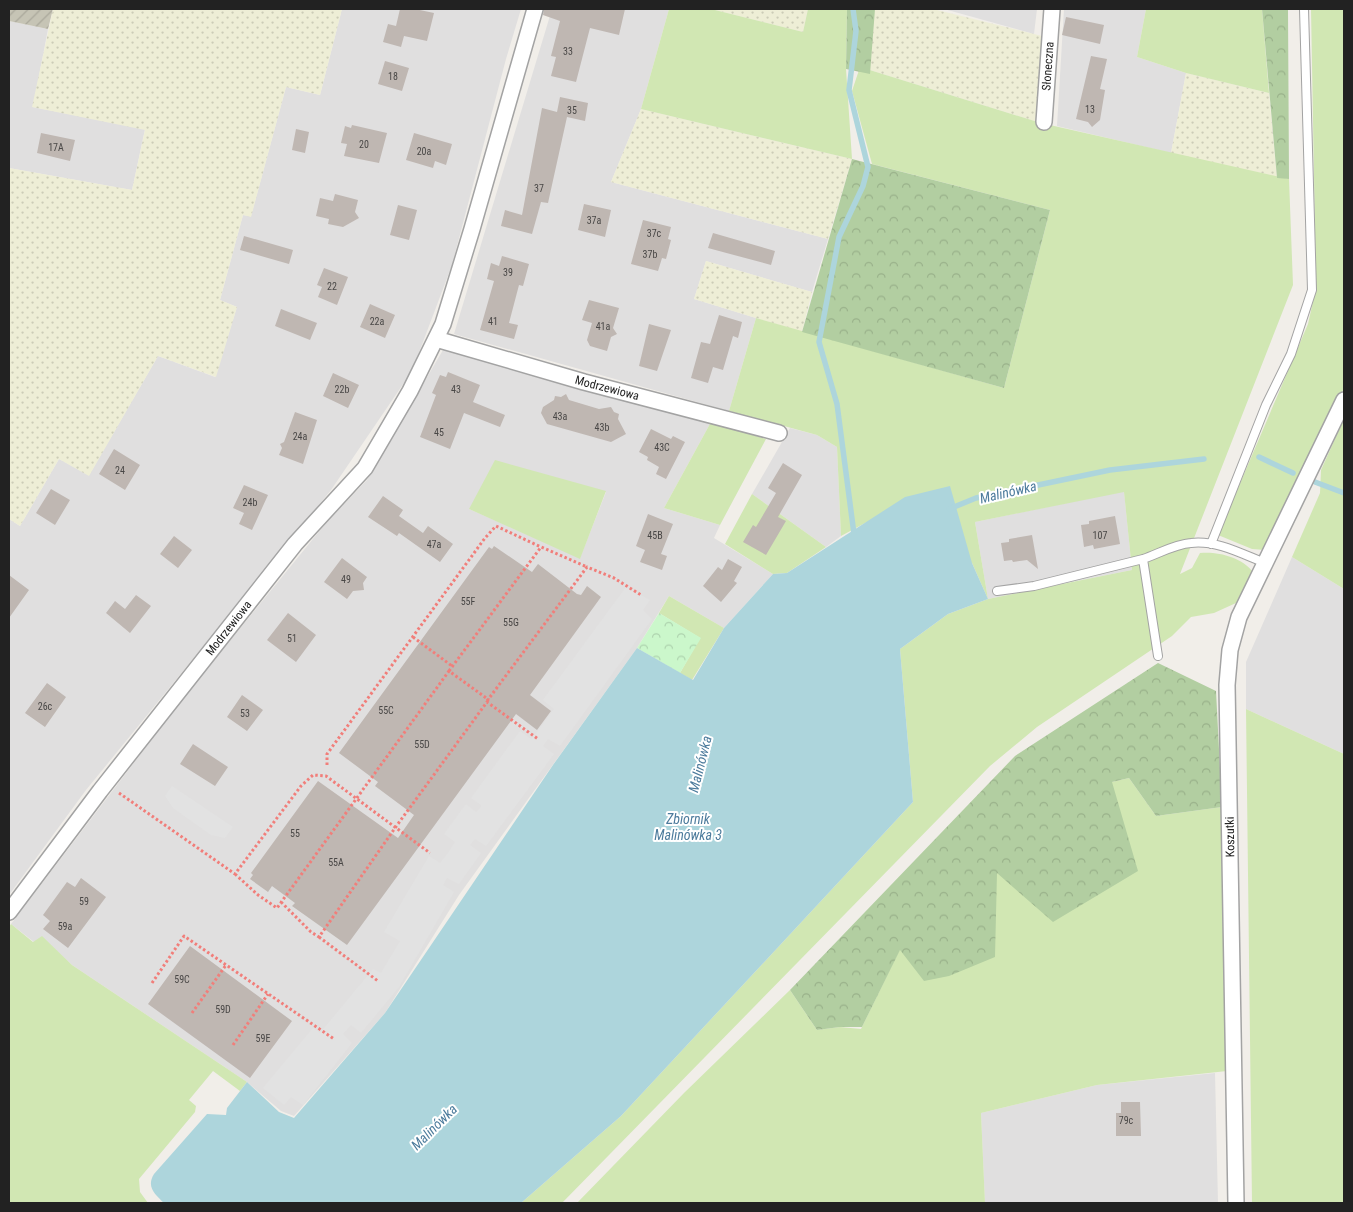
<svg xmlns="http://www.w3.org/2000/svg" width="1353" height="1212" font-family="'Roboto Condensed',sans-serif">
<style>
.residential{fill:#e0dfdf;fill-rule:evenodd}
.construction{fill:url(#construction-furrows)}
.farmland{fill:url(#farmland-dots)}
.grass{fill:#d1e7b3;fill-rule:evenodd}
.forest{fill:url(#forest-crowns)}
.park{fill:url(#park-crowns)}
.parking{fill:#e2e2e2}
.water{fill:#add5dc}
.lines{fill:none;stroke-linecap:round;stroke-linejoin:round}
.stream{stroke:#add5dc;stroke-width:5.5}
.building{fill:#bfb7b2}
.service-casing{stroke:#a3a3a3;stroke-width:10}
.minor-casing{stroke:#a3a3a3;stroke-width:18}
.path{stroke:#f17e7a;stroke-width:3;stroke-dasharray:2.5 2.5;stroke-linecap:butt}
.service{stroke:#fff;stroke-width:8}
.minor{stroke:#fff;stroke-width:15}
.labels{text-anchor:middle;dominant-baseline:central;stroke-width:4;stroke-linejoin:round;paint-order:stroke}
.number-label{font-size:10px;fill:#494746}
.street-label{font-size:12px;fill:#222;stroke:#fff}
.water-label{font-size:14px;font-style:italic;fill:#4c7b9c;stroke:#fff}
</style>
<defs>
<pattern id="construction-furrows" width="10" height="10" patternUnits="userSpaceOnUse" patternTransform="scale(1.25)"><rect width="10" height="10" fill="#c6c4b5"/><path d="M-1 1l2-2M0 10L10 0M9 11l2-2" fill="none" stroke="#aaa89b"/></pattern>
<pattern id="farmland-dots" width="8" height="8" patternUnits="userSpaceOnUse" patternTransform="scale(1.25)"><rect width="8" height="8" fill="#eeeed6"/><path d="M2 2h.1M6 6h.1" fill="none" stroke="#ccccb7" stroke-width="1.8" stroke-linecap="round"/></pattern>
<pattern id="forest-crowns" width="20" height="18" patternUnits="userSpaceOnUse" patternTransform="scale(1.25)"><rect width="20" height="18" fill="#b2cea1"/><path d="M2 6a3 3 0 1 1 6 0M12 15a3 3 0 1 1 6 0" fill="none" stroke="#99b18a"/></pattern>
<pattern id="park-crowns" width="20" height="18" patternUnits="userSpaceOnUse" patternTransform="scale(1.25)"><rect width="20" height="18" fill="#cbf7cb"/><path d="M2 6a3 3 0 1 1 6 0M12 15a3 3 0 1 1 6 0" fill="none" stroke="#aed3ae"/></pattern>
</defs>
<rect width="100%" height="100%" fill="#f1eee9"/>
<path class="residential" d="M 342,9 L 521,9 L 506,59 L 452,265 L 412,371 L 331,490 L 86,790 L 9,895 L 9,519 L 20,526 L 59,459 L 89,475 L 158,356 L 215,377 L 237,307 L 220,300 L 243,215 L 251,216 L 286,87 L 320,95 Z
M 552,9 L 669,9 L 641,109 L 611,182 L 828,239 L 812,292 L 706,261 L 694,299 L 756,318 L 729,411 L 454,334 Z
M 944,9 L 1037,9 L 1034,34 Z
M 1064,9 L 1146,9 L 1137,57 L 1186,73 L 1171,153 L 1057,126 Z
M 9,21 L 48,29 L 33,107 L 145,129 L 132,190 L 9,168 Z
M 443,350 L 711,422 L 664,508 L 720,525 L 714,538 L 773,574 L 724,628 L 669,596 L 637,648 L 459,895 L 385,1013 L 294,1116 L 281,1111 L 247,1082 L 72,965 L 42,937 L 34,942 L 11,924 L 184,697 L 326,523 L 367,480 ZM 606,492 L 580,558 L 469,509 Z
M 790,428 L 817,435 L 837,447 L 841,536 L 826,547 L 752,494 Z
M 1124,491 L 1132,570 L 988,599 L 975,522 Z
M 1292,557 L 1344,589 L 1344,754 L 1246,709 L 1246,662 Z
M 1215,1073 L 1218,1203 L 985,1203 L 981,1113 L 1097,1085 Z"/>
<path class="construction" d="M 9,9 L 53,9 L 48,29 L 9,21 Z"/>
<path class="farmland" d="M 53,9 L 342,9 L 320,95 L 286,87 L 251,217 L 243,215 L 220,300 L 237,307 L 216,377 L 158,356 L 89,476 L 59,459 L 20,526 L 9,519 L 9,168 L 132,190 L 145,130 L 32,107 Z
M 711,9 L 808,9 L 803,32 Z
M 865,9 L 933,9 L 1046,37 L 1041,123 L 860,67 Z
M 1186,73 L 1269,93 L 1277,178 L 1171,153 Z
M 641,109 L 852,159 L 828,239 L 611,182 Z
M 706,261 L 812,292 L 802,332 L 694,299 Z"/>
<path class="grass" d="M 669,9 L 711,9 L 803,32 L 808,9 L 847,9 L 846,69 L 852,159 L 641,109 Z
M 1146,9 L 1262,9 L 1269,93 L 1186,73 L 1137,57 Z
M 1311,9 L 1344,9 L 1344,388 L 1265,550 L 1252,549 L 1218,535 L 1308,324 L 1316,288 Z
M 860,67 L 1041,123 L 1289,179 L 1293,285 L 1180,574 L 1192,568 L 1200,553 C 1217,551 1242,557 1253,572 L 1236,603 L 1214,613 L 1191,617 L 1172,636 L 1037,727 L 990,766 L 562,1203 L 521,1203 L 621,1116 L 913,802 L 900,649 L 948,614 L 988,599 L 972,563 L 867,522 L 841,536 L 837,447 L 817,435 L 729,411 L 756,318 L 1004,388 L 1050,210 L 872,164 L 852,91 ZM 1124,492 L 1132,570 L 988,599 L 975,522 Z
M 1344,419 L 1344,589 L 1292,557 L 1320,493 L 1321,470 Z
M 711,422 L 766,439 L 720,525 L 664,508 Z
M 495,460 L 606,491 L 580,559 L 469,509 Z
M 752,494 L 826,547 L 787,573 L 773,574 L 725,544 Z
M 669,596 L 724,628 L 692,680 L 680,673 L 700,638 L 659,613 Z
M 1246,709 L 1344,754 L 1344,1203 L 1252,1203 Z
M 1129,778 L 1156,816 L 1222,807 L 1227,1071 L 1097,1085 L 981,1113 L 985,1203 L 577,1203 L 684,1093 L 790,990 L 817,1030 L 840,1027 L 861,1029 L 900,949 L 1112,782 Z
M 11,924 L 33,942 L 42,936 L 72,965 L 247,1082 L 240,1091 L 213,1071 L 189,1100 L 196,1106 L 195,1112 L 139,1179 L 140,1192 L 148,1203 L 9,1203 L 9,927 Z"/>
<path class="forest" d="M 847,9 L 875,9 L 870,74 L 846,69 Z
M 1262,9 L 1288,9 L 1289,179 L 1277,178 Z
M 852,159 L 1050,210 L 1004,388 L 802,332 Z
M 1158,663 L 1216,691 L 1222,807 L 1156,816 L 1129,778 L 1112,782 L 1138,871 L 1053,922 L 997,873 L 995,957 L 949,976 L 924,981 L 900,950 L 862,1027 L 840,1027 L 817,1030 L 790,990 L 1015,756 Z"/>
<path class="park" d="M 659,613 L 701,638 L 680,673 L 637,648 Z"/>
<path class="parking" d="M 626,587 L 650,600 L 643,610 L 652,619 L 560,746 L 548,739 L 543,746 L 554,754 L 486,846 L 475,839 L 470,845 L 481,853 L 459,884 L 447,878 L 443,885 L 454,892 L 399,987 L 361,1033 L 351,1025 L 343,1034 L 352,1043 L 303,1105 L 291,1097 L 284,1105 L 263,1088 L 313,1028 L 320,1033 L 373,969 L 381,973 L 400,941 L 384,932 L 429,856 L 440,863 L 448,853 L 455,842 L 444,834 L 466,804 L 476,812 L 481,807 L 481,805 L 471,798 L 520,731 L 531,739 L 534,736 L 554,709 L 543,700 Z
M 172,786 L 233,827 L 225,838 L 211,835 L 173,808 L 165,796 Z"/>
<path class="water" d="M 950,486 L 972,563 L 988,599 L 948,614 L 900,649 L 913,802 L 621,1116 L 521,1203 L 164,1203 C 155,1194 146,1187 154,1174 L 207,1114 L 226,1115 L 227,1108 L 247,1082 L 279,1112 L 294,1118 L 385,1013 L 553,765 L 637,648 L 693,680 L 724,628 L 773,574 L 787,573 L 905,497 Z"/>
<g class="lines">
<path class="stream" d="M 853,9 L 856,31 L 849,90 L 868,167 L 863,186 L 839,237 L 819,342 L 837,404 L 854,534
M 1259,457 L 1293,473
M 1315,482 L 1344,493
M 949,509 L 976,498 L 1110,470 L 1204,459"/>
</g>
<path class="building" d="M 400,9 L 415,9 L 434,13 L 427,41 L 404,36 L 401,47 L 383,42 L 388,24 L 396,26 Z
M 544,9 L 625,9 L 619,35 L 590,28 L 576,82 L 551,76 L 556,57 L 551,56 L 560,21 L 543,15 Z
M 1066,17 L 1104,25 L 1100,44 L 1062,35 Z
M 1091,56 L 1107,59 L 1100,89 L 1105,90 L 1100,120 L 1092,127 L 1088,122 L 1076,119 Z
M 385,61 L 409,68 L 402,91 L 378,84 Z
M 560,97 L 588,103 L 585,121 L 567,117 L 548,203 L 541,202 L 532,234 L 501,226 L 505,210 L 522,215 L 542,108 L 557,112 Z
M 352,125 L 387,133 L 379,163 L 344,156 L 347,144 L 341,143 L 345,126 L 351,128 Z
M 296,129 L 309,132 L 305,153 L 292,150 Z
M 41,133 L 75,140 L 70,161 L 37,153 Z
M 414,133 L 452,144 L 446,165 L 435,161 L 433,168 L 406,160 Z
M 335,194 L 358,200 L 355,212 L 359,218 L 343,227 L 328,224 L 329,219 L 316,216 L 320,198 L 333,201 Z
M 584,204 L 611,210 L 605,237 L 578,230 Z
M 398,205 L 417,210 L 409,240 L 390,235 Z
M 643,220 L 671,227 L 668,239 L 671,240 L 666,259 L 662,258 L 658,271 L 631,264 Z
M 713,233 L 775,251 L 771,265 L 708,248 Z
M 244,236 L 293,250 L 289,264 L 240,250 Z
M 502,256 L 529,264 L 523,286 L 519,285 L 509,323 L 518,325 L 514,339 L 480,330 L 494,281 L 487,279 L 491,263 L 499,266 Z
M 324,268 L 348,277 L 337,305 L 318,297 L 322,287 L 317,285 Z
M 589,300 L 619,308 L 613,328 L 617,334 L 611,337 L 607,351 L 590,346 L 587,340 L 592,323 L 582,320 Z
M 370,304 L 395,315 L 385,338 L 360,327 Z
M 281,309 L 317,323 L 310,340 L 275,326 Z
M 719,315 L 742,322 L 738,338 L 733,336 L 723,370 L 713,367 L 708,383 L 691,378 L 701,342 L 710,344 Z
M 649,324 L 671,330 L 657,371 L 639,366 Z
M 448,372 L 480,385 L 473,402 L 505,415 L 500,427 L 464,413 L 450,449 L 420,437 L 436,395 L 432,393 L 440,375 L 446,377 Z
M 333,373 L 359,385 L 348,408 L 323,396 Z
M 566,394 L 569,400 L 599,409 L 611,407 L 614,412 L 619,414 L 618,419 L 626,434 L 611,442 L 547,424 L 541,413 L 543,407 L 554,400 L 555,396 L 561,397 Z
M 295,412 L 317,420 L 303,464 L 279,455 L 282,448 L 280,444 L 284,442 Z
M 651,429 L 671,439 L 673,436 L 685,442 L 666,479 L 656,474 L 659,467 L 647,460 L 648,457 L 639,452 Z
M 114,449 L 140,465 L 125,490 L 99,474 Z
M 783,463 L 802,475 L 778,517 L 786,521 L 766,555 L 743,542 L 753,525 L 756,527 L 776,493 L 768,488 Z
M 244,485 L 268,495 L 252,530 L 239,524 L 244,513 L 233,508 Z
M 51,489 L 70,500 L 55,525 L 36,513 Z
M 383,496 L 403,510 L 399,516 L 423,533 L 428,526 L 453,544 L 440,562 L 399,533 L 397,536 L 368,517 Z
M 648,514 L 673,524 L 661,554 L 667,556 L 662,570 L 640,562 L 645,550 L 636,546 Z
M 1115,516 L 1120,544 L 1094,549 L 1093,545 L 1084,547 L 1081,525 L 1089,524 L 1089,521 Z
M 1032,535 L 1038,569 L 1027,560 L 1013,562 L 1012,560 L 1004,561 L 1001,543 L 1009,542 L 1009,539 Z
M 174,536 L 192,550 L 178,568 L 160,554 Z
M 494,546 L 532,572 L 538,564 L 577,594 L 581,595 L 587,586 L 601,597 L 530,695 L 551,711 L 537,730 L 516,714 L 347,945 L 292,906 L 295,903 L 272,886 L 268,892 L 250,879 L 253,875 L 251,873 L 318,781 L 398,838 L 414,815 L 375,786 L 378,782 L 339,753 L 489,547 L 492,549 Z
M 342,558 L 367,577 L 363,583 L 364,590 L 353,591 L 347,599 L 324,582 Z
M 728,559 L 742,567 L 734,581 L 737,583 L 721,602 L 703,586 L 718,567 L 722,570 Z
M 9,575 L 29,590 L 9,618 Z
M 136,595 L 151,606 L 130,633 L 106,613 L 115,601 L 125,609 Z
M 288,613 L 316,635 L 296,662 L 267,640 Z
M 47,683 L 66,697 L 45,727 L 25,713 Z
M 242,695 L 263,710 L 247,731 L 227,717 Z
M 193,744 L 228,767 L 215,786 L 180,764 Z
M 81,878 L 106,897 L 68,948 L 43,929 L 50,921 L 43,915 L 67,882 L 75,887 Z
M 190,946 L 292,1021 L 250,1078 L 148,1004 Z
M 1121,1102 L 1140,1102 L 1141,1136 L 1116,1136 L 1116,1113 L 1121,1113 Z"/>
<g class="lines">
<defs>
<path id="service" d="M 1211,544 L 1266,405 L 1291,354 L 1312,290 L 1304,9
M 1143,559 C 1158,554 1175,544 1191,543 C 1217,540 1242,554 1265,563
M 997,591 L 1034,586 L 1143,559 L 1158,656"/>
<g id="minor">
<path id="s1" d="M 1044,122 L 1052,9"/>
<path id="s2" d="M 436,339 L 584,382 L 779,433"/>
<path id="s3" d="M 9,912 L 100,791 L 295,544 L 365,468 L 410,391 L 443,324 L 472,229 L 535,9"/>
<path d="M 1236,1203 L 1227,685 L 1230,650 L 1239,617 L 1344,400"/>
</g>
</defs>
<use href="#service" class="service-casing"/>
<use href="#minor" class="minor-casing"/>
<path class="path" d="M 413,637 L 452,666
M 449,671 L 541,547 L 587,567
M 487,701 L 587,567 L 614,578 L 641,595
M 327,765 L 327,754 L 485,538 L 496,526 L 541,547
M 119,793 L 235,874 L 301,786 L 313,775 L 326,776 L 430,853
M 235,874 L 258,895 L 277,908 L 449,671 L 489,700
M 281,902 L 311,932 L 319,937 L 395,828 L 487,702 L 538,739
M 319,937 L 378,981
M 152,983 L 184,936 L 334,1039
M 192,1013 L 226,965
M 233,1045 L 268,994"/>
<use href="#service" class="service"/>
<use href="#minor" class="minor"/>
</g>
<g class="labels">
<g class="number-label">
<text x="568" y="51">33</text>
<text x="393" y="76">18</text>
<text x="1090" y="109">13</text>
<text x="572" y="110">35</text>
<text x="364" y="144">20</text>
<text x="56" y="147">17A</text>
<text x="424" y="151">20a</text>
<text x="539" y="188">37</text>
<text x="594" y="220">37a</text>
<text x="654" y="233">37c</text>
<text x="650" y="254">37b</text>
<text x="508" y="272">39</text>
<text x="332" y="286">22</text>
<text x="377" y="321">22a</text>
<text x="493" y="321">41</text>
<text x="603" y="326">41a</text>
<text x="342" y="389">22b</text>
<text x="456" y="389">43</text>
<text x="560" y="416">43a</text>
<text x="602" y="427">43b</text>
<text x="439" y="432">45</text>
<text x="300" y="436">24a</text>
<text x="662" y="447">43C</text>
<text x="120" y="470">24</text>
<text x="250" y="502">24b</text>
<text x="655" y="535">45B</text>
<text x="1100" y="535">107</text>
<text x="434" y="544">47a</text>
<text x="346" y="579">49</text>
<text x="468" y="601">55F</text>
<text x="511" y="622">55G</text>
<text x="292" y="638">51</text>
<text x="45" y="706">26c</text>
<text x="386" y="710">55C</text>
<text x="245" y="713">53</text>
<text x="422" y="744">55D</text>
<text x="295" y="833">55</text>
<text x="336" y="862">55A</text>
<text x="84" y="901">59</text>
<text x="65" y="926">59a</text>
<text x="182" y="979">59C</text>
<text x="223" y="1009">59D</text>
<text x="263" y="1038">59E</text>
<text x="1126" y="1120">79c</text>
</g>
<g class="street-label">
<text stroke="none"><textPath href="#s1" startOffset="56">Słoneczna</textPath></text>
<text stroke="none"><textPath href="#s2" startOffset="178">Modrzewiowa</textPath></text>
<text stroke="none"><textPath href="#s3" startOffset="359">Modrzewiowa</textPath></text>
<text transform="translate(1230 837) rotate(-91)">Koszutki</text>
</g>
<g class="water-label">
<text transform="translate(1008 492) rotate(-13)">Malinówka</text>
<text transform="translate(700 764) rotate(-76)">Malinówka</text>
<text x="688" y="819">Zbiornik<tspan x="688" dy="16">Malinówka 3</tspan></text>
<text transform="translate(434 1127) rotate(-45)">Malinówka</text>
</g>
</g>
<rect width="1353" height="1212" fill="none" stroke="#222222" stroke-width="20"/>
</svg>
